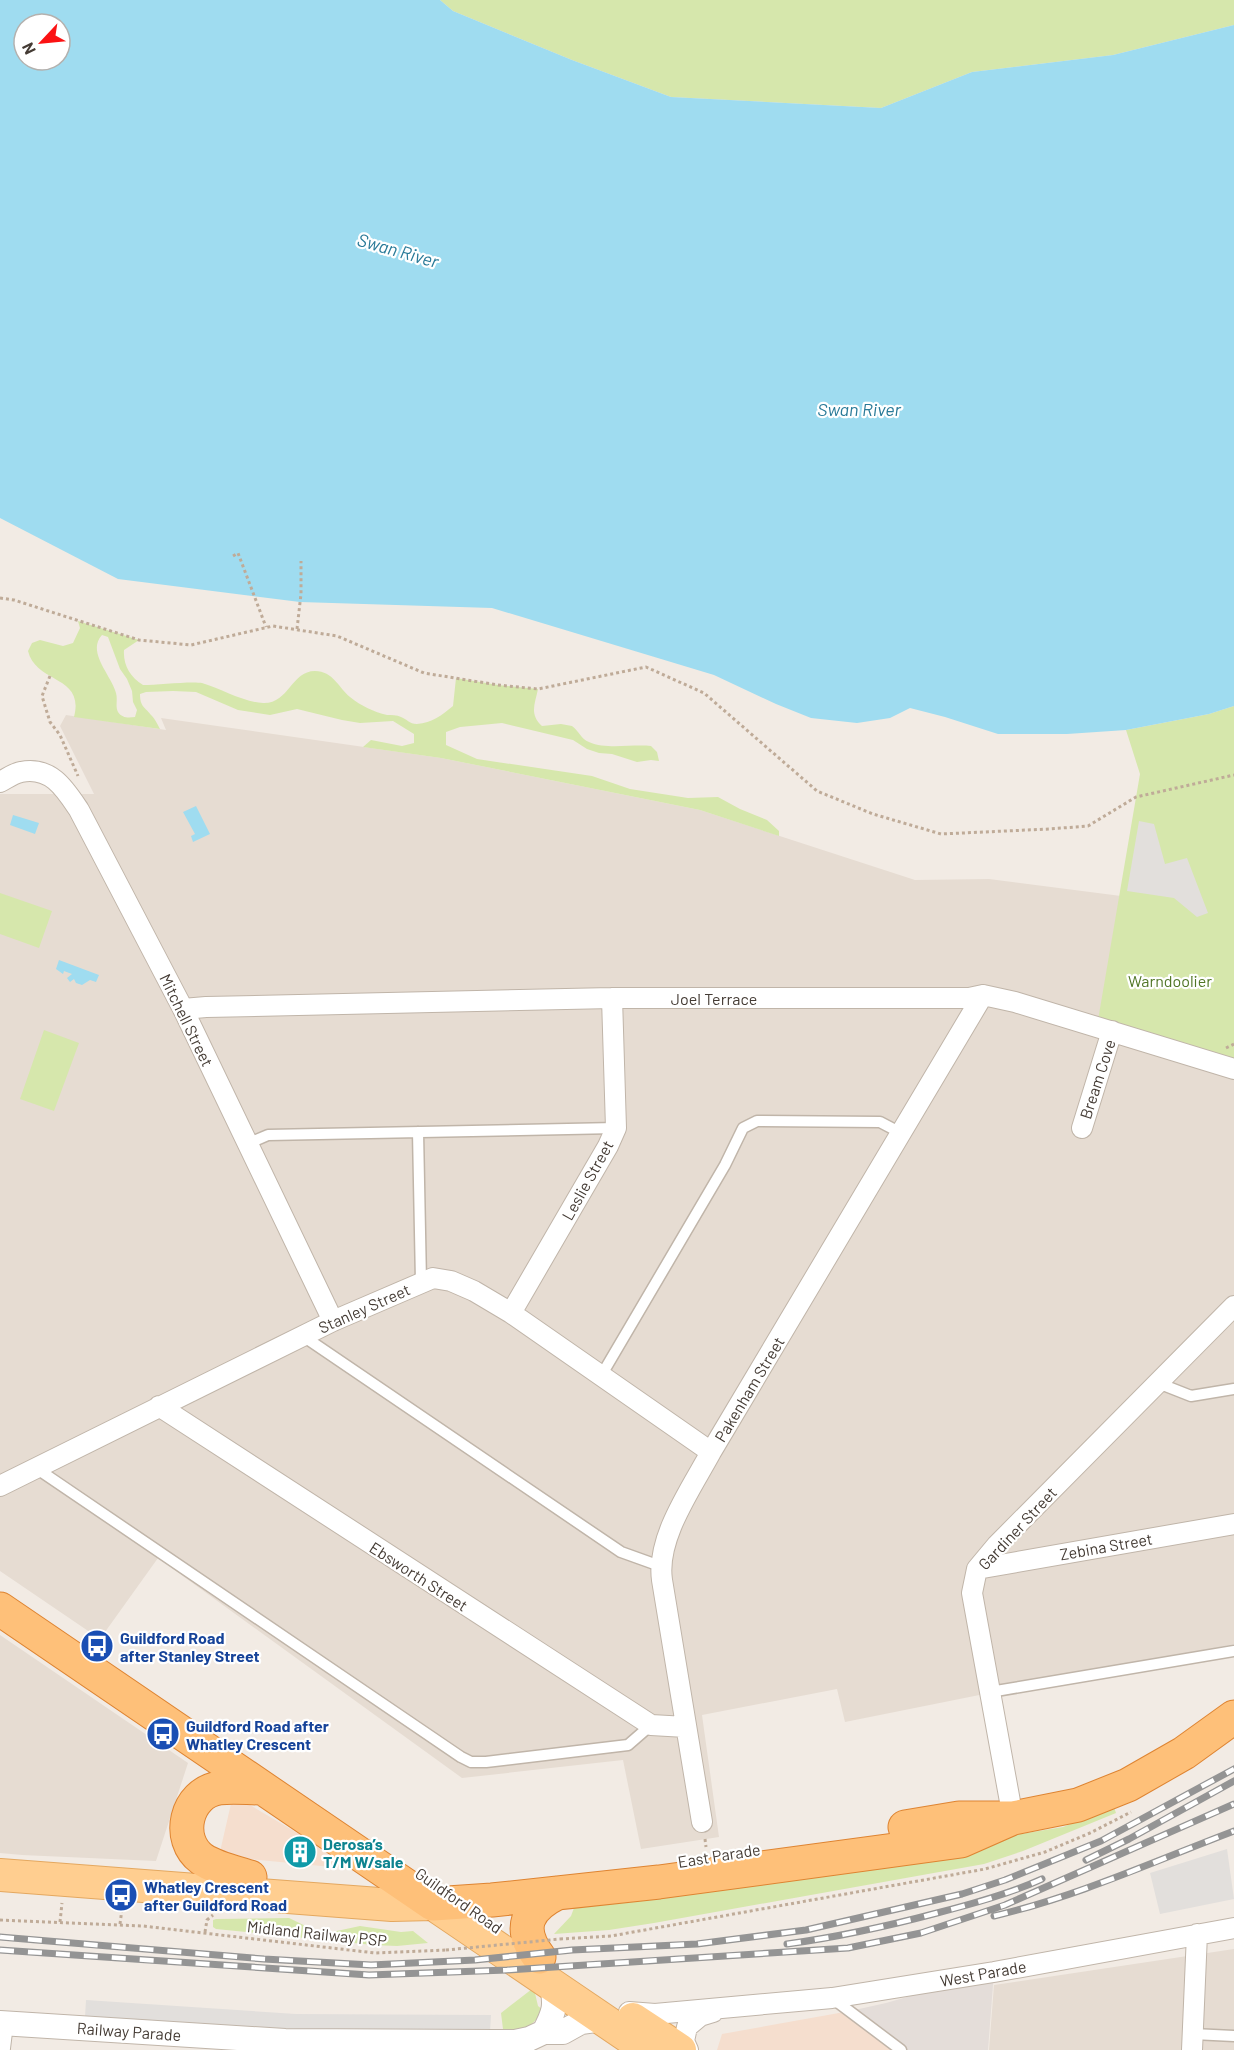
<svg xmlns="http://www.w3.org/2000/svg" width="1234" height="2050" font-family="Barlow,sans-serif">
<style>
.residential{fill:#e6dcd2}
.commercial{fill:#f5dece}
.industrial{fill:#e4ddd9}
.green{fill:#d6e7ac;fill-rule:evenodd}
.parking{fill:#e2dfdc}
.water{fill:#9fdcf0;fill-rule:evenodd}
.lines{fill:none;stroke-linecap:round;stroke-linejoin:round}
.service-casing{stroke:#c0b5a9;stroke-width:13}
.minor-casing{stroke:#c0b5a9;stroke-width:22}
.tertiary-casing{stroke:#c0b5a9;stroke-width:26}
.primary-casing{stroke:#e4a860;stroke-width:34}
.trunk-casing{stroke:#de8432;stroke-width:35}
.path{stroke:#bfab98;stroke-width:3;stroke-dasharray:3 3;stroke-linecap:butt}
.service{stroke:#fff;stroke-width:10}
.minor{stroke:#fff;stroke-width:20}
.tertiary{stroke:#fff;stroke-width:24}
.primary{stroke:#ffce90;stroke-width:32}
.trunk{stroke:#fec079;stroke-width:33}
.rail-casing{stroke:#949494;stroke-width:7}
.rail{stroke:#fff;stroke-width:4.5;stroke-dasharray:14;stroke-linecap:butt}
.path-bridge{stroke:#bfab98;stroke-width:3;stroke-dasharray:3 3;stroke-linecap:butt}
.labels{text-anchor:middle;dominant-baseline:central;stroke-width:4.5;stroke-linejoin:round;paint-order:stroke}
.park-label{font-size:16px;fill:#517627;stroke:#fff}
.street-label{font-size:16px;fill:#443b34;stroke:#fff}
.transit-label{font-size:16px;font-weight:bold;fill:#164399;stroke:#fff;text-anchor:start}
.culture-label{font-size:16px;font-weight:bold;fill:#0d838f;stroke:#fff;text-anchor:start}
.water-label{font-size:18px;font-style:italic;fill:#297a98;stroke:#fff}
</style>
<rect width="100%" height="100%" fill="#f2ebe4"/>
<path class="residential" d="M 66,715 L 166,730 L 161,718 L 441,758 L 700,810 L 915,880 L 989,879 L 1121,896 L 1234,1068 L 1234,1644 L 845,1722 L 837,1689 L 702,1715 L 719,1837 L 641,1849 L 623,1760 L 462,1778 L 158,1558 L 100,1639 L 0,1571 L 0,794 L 94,794 L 60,726 Z
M 0,1635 L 188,1763 L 156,1861 L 22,1855 L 0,1853 Z
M 1234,1949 L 1234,2050 L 989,2050 L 994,1985 Z"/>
<path class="commercial" d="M 233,1795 L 345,1861 L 342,1868 L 219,1856 Z
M 850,2011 L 901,2050 L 717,2050 L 722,2034 Z"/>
<path class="industrial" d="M 994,1972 L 988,2050 L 901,2050 L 850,2011 L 886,2003 Z"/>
<path class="green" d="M 440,0 L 1234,0 L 1234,25 L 1113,55 L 972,72 L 881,108 L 671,97 L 572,60 L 453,11 Z
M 78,621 L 139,640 L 124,650 C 123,665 130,677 143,685 C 157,685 191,681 202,683 C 222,689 243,702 263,703 C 289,704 291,671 315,671 C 333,671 339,688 350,697 C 361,706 374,712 387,715 C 391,715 397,715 401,717 C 407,719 409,724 417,724 C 432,723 442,715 453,706 L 456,678 L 498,685 L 538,689 C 535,704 529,714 542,726 L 561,724 L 572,726 C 579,731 581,739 589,742 C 607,750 631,744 651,746 L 657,752 L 659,761 L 651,760 L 637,762 L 612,754 L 599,753 L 587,749 L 573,740 L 502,723 L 460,727 L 446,732 L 446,745 L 477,759 L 592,776 L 630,789 L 688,798 L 718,797 L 740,809 L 767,820 L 779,831 L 779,836 L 700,810 L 441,758 L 363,747 L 371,740 L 402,746 L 414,743 L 414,734 L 393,721 L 360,723 L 342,720 L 297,709 L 270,715 L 238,710 L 196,692 L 173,691 L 146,692 L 140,694 C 140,707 145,707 152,716 C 155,719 158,725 160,729 L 74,717 C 85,675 36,684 28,651 L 32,643 L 40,640 L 63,646 L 73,643 L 80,628 ZM 102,635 L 108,637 L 120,669 L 127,679 L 132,691 L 133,702 L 137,710 L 135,717 C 128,718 122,718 118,712 C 115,706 118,700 116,693 C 112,676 86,652 102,635 Z
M 1234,706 L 1234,1069 L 1097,1026 L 1140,774 L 1126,730 L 1209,714 Z
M 0,893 L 52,911 L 39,948 L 0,934 Z
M 44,1030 L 79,1043 L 54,1111 L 20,1099 Z
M 1114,1807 L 1116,1813 L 1023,1851 L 984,1864 L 654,1923 L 609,1930 L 554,1934 L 571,1916 L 574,1908 L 1063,1827 Z
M 289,1918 L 314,1930 L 332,1932 L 360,1926 L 401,1932 L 413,1931 L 428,1943 L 397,1946 L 373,1945 L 216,1929 L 213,1927 L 213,1920 L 216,1919 Z
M 532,1989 L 534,1989 L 538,2006 L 543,2010 C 534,2026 521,2034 503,2029 L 501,2013 Z"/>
<path class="parking" d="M 1139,821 L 1154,824 L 1165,864 L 1187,858 L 1208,913 L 1197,917 L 1174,898 L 1127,891 Z
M 1227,1849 L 1234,1899 L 1160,1914 L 1150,1873 Z
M 86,2000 L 296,2014 L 491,2015 L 490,2032 L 296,2029 L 85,2017 Z"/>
<path class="water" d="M 0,0 L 440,0 L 453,11 L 572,60 L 671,97 L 881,108 L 972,72 L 1113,55 L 1234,25 L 1234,706 L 1209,714 L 1126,730 L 1067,734 L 998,734 L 945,717 L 910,708 L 890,718 L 857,723 L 811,718 L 776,704 L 714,675 L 492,608 L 300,602 L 118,579 L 0,518 ZM 24,24 L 60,24 L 60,60 L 24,60 Z
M 196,806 L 210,834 L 193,842 L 191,836 L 195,834 L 183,812 Z
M 13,815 L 39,823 L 35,834 L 10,825 Z
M 59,960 L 99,975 L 96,982 L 90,980 L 82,985 L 76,983 L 74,979 L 70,982 L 67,978 L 72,974 L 64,971 L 63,974 L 56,969 Z"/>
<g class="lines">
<defs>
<path id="service" d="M 418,1132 L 421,1282
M 247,1144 L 268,1135 L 616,1128
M 303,1336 L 621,1552 L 660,1566
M 601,1376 L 725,1165 L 743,1128 L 757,1121 L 880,1122 L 901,1133
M 1158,1383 L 1191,1396 L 1234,1389
M 36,1468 L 461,1757 L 471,1762 L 486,1762 L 628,1745 L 651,1725
M 990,1692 L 1234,1651
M 832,1998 L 901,2050
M 1193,2034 L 1234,2036"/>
<path id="minor" d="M 0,782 C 6,779 14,773 21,772 C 51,766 65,789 79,810 L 183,1009 L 333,1321
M 183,1009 L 206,1007 L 612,998 L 969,998 L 983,995 L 1015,1002 L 1234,1069
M 1082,1128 L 1112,1031
M 511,1313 L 608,1146 L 616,1128 L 612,998
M 159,1406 L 651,1725 L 686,1727
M 0,1486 L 333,1321 L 433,1278 L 451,1281 L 474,1291 L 511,1313 L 711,1452
M 977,1569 L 1234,1524
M 1013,1818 L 972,1593 L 977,1569 L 997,1545 L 1234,1306
M 702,1822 L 662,1580 C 656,1538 691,1489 711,1452 L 983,995
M 629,2012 L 655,2014 L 832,1998 L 994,1972 L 1234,1928
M 0,2048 L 3,2024
M 688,2050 L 684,2041 L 687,2027 L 700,2016 L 713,2012
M 1192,2050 L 1197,1934"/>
<path id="tertiary" d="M 0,2023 L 285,2041 L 494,2042 L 515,2042 L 529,2039 L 544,2032 L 563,2032 L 581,2022 L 603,2019
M 544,2032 C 554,2013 557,2005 551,1984"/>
<path id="primary" d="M 0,1875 L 392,1905 L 433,1904 L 648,2050
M 633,2019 L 680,2050"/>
<path id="trunk" d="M 0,1609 L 433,1904 L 492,1900 L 659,1882 L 961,1841 L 1013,1818
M 905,1827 L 959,1818 L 1013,1818 L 1078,1805 L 1128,1785 L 1184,1753 L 1234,1717
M 250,1877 C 234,1872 215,1868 202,1859 C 175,1839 186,1793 219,1788 C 233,1786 248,1788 261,1788
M 539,1957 C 517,1928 527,1908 557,1893"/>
</defs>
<use href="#service" class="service-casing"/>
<use href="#minor" class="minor-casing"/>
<use href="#tertiary" class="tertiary-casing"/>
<use href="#primary" class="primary-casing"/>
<use href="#trunk" class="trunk-casing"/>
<path class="path" d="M 233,556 L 238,553 L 266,627
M 0,598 L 14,600 L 139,640 L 191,645 L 273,626 L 337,636 L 424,673 L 498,685 L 538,689 L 646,667 L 704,693 L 817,791 L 873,814 L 941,834 L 1049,829 L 1088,826 L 1136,797 L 1234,775
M 297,629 L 301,594 L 301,561
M 50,676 L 42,696 L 50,722 L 60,735 L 78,776
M 1226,1048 L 1234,1044
M 705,1839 L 706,1847
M 0,1920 L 143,1926 L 375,1953 L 446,1950
M 60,1922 L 62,1903
M 120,1924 L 122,1909
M 205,1932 L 207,1920 L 213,1915
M 560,1939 L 611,1936 L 985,1869 L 1045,1852 L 1090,1833 L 1131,1812"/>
<use href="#service" class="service"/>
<use href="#minor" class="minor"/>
<use href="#tertiary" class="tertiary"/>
<use href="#primary" class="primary"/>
<use href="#trunk" class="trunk"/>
<defs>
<path id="rail" d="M 1086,1860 L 1129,1839 L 1234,1781
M 994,1916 C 1076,1897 1155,1861 1234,1831
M 0,1937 L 264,1959 L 371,1965 L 475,1960 L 572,1950 L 697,1944 L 806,1930 L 962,1894 L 1005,1880 L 1101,1841 L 1234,1769
M 787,1944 C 838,1937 888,1926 937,1913 C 972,1904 1009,1894 1042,1879
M 0,1950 L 369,1975 L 507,1970 L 848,1948 L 921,1933 L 1005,1905 L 1234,1804"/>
</defs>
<use href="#rail" class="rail-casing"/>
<use href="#rail" class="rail"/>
<path class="path-bridge" d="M 446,1950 L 560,1939"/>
</g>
<defs>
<symbol id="bus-disc" viewBox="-11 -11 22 22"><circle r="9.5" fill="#1a4fb4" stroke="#fff"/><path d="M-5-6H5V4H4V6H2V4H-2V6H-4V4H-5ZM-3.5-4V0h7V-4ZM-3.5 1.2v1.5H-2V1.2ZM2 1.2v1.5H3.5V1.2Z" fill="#fff"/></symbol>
<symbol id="building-disc" viewBox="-11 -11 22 22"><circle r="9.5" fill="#0f9aa8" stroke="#fff"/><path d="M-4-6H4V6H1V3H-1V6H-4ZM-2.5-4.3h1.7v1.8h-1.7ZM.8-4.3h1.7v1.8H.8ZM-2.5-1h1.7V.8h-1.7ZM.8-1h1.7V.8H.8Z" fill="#fff"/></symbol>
</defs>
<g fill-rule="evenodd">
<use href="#bus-disc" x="78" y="1627" width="38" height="38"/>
<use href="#bus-disc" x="144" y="1715" width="38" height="38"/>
<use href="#building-disc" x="281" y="1833" width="38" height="38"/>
<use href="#bus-disc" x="102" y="1876" width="38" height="38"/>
</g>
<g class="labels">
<g class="park-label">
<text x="1170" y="980">Warndoolier</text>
</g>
<g class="street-label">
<text x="714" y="998">Joel Terrace</text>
<text transform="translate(187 1020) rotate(64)">Mitchell Street</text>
<text transform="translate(1097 1079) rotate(-72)">Bream Cove</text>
<text transform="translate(587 1180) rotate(-61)">Leslie Street</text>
<text transform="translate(364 1308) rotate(-24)">Stanley Street</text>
<text transform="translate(749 1389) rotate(-59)">Pakenham Street</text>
<text transform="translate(1017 1528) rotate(-47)">Gardiner Street</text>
<text transform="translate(1106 1546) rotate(-10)">Zebina Street</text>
<text transform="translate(419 1576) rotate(33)">Ebsworth Street</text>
<text transform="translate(719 1855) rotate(-9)">East Parade</text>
<text transform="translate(459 1900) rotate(35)">Guildford Road</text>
<text transform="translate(317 1933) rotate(6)">Midland Railway PSP</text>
<text transform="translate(983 1973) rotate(-10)">West Parade</text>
<text transform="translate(129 2031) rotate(4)">Railway Parade</text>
</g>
<g class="transit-label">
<text x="120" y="1637">Guildford Road<tspan x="120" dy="18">after Stanley Street</tspan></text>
<text x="186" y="1725">Guildford Road after<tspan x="186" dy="18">Whatley Crescent</tspan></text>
<text x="144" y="1886">Whatley Crescent<tspan x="144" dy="18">after Guildford Road</tspan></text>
</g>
<g class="culture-label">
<text x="323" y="1843">Derosa’s<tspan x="323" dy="18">T/M W/sale</tspan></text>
</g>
<g class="water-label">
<text transform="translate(398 250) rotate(16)">Swan River</text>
<text x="859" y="409">Swan River</text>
</g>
</g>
<g transform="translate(42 42) rotate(244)"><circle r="28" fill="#ffffff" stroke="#b4b1ae" stroke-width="1.5"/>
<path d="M0-4.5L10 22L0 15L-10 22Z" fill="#fb1213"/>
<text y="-9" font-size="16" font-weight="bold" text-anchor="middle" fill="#443b34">N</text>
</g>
</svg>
